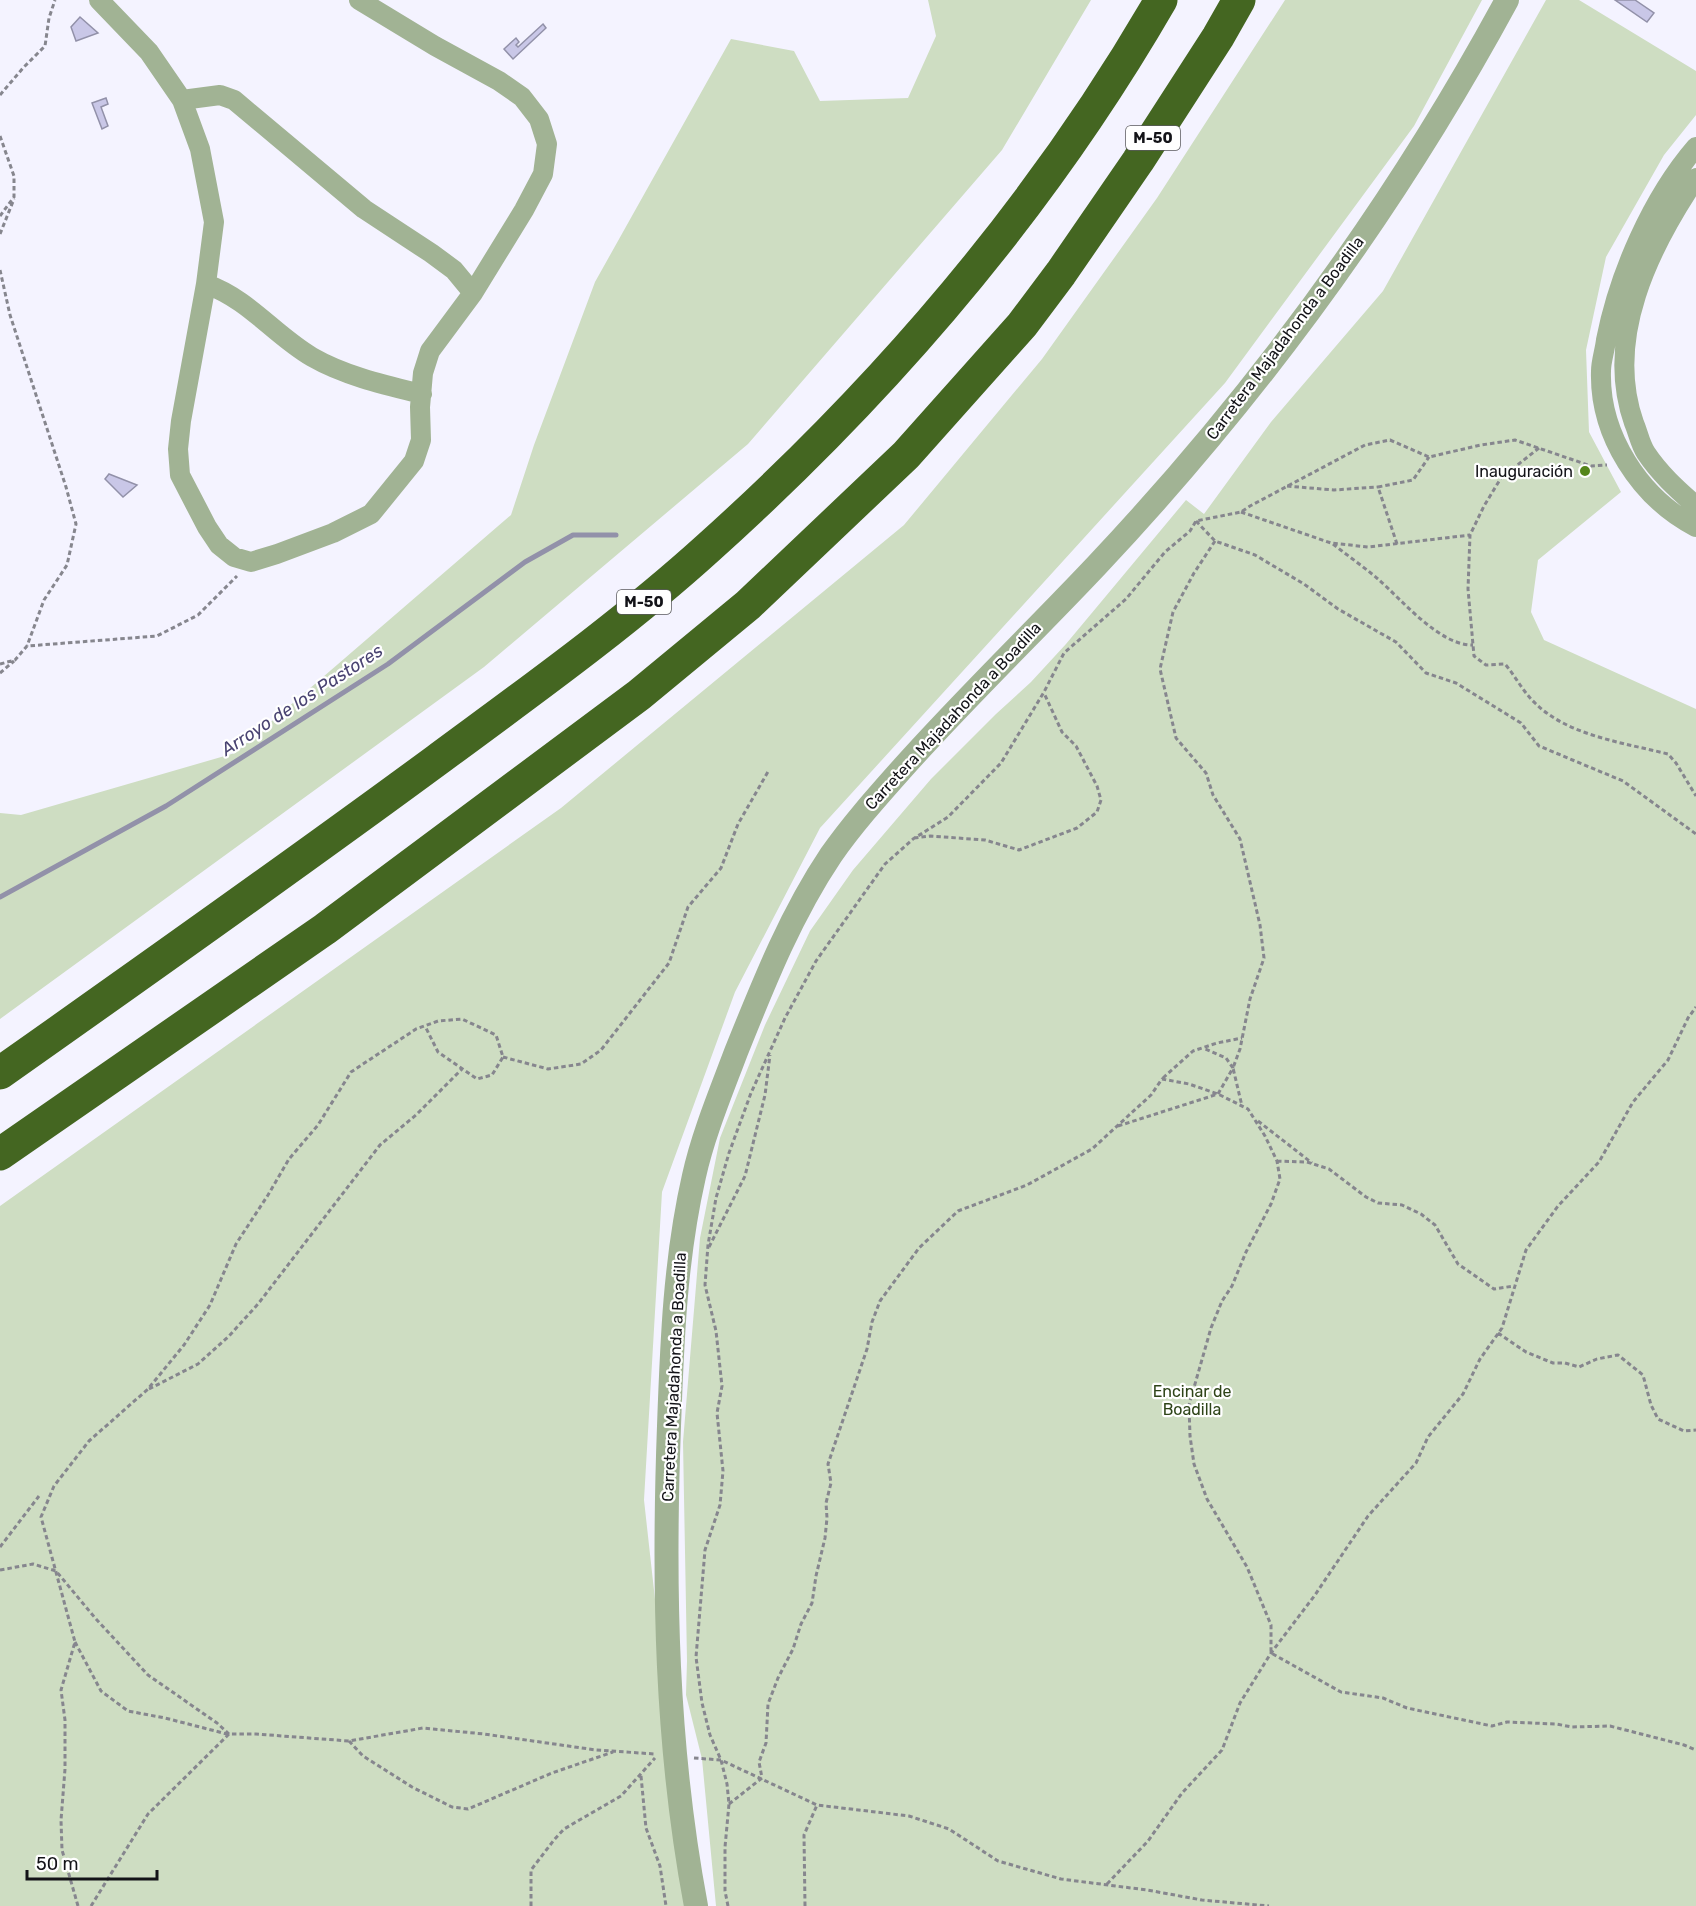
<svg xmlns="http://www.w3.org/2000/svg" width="1696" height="1906" font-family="Rubik,sans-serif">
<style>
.green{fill:#ceddc2}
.water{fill:#c9c7e7;stroke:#9291a9;stroke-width:1.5}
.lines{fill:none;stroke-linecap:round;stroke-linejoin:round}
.stream{stroke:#9291a9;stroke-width:5}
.path{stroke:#86868e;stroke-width:3;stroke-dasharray:4.5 3;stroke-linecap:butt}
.minor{stroke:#a1b394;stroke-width:20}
.tertiary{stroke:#a1b394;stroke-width:24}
.motorway{stroke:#446621;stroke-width:33}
.poi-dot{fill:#55861b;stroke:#fff;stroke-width:2}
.labels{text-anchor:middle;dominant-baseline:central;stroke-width:4.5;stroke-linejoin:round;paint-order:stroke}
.shield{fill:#fff;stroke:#5a5a5d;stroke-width:1.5}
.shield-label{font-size:15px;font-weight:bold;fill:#131318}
.street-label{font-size:16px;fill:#131318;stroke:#fff}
.poi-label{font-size:16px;fill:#131318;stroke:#fff;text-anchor:end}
.park-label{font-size:16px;fill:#2e4418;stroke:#fff}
.water-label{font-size:18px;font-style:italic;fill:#4a4472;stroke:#fff}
</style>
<rect width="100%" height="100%" fill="#f4f3ff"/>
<path class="green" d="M 928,0 L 1091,0 L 1002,150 L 748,444 L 484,667 L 0,1019 L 0,813 L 21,815 L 235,753 L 511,515 L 534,445 L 595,282 L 731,39 L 794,51 L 820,101 L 908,98 L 936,36 Z
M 1285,0 L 1482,0 L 1414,126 L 1225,383 L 820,828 L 735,992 L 662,1192 L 644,1500 L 689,1906 L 0,1906 L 0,1206 L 561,808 L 904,525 L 1042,359 L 1157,198 Z
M 1546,0 L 1579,0 L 1696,71 L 1696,115 L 1664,155 L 1606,257 L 1586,350 L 1589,432 L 1621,492 L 1538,560 L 1531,612 L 1544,640 L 1696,709 L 1696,1906 L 716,1906 L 702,1759 L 686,1695 L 687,1661 L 683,1442 L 700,1238 L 720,1138 L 765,1025 L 810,931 L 853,870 L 931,779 L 996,714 L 1031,682 L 1066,644 L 1186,500 L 1204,514 L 1271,422 L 1383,291 Z"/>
<path class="water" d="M 1615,0 L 1635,0 L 1654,13 L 1647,22 Z
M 80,17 L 98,33 L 76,41 L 71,27 Z
M 543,24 L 546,28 L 513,59 L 504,49 L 516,38 L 519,42 L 516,45 L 518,47 Z
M 106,98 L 108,104 L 101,107 L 108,126 L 102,129 L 92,103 Z
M 109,474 L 137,485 L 123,497 L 105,479 Z"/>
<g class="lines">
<path class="stream" d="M 0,897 L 166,806 L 388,664 L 525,562 L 573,535 L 616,535"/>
<path class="path" d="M 0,95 L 23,68 L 45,46 L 49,18 L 55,0
M 0,136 L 14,176 L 14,197 L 0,216
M 0,234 L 14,199
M 0,270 L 10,315 L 66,487 L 76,524 L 67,565 L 44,600 L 27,646
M 1539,448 L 1501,478 L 1484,506 L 1470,535 L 1468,589 L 1474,656 L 1486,665 L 1505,664 C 1516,677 1523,692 1536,704 C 1569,736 1625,743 1668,754 L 1676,763 L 1696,796
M 1287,486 L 1334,490 L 1378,487
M 1241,512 L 1331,543 L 1368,547 L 1470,535
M 1196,521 L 1215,541 L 1255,555 L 1304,584 L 1338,609 L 1396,642 L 1426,673 L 1456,683 L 1521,723 L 1539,746 L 1623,781 L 1696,834
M 1215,541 L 1194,573 L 1173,612 L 1160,669 L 1176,738 L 1206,773 L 1213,795 L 1240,839 L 1260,925 L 1264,958 L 1250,999 L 1240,1049 L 1233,1068 L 1242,1106
M 1333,544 C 1348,556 1364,567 1378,579 C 1402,600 1440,646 1473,645
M 1397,544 L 1378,487 L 1413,480 L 1429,457
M 0,664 L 15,660 L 27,646 L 157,636 L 198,615 L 237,576
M 0,673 L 14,661
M 914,838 L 930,836 L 985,840 L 1019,850 L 1077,828 L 1097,812 L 1101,800 L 1097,786 L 1076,746 L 1062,732 L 1044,693
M 503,1057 L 548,1069 L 581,1064 L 601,1050 L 669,963 L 688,907 L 721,868 L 738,824 L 769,770
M 1163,1078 L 1193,1051 L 1217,1043 L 1242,1038
M 1258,1121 L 1312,1163
M 1118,1126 L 1218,1094 L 1233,1068 L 1226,1058 L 1203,1048
M 1277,1161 L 1307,1162 L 1329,1169 L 1366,1197 L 1378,1203 L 1402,1205 L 1421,1214 L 1435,1225 L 1458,1264 L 1494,1289 L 1514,1286
M 709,1247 L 745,1176 L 765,1095 L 770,1055
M 1498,1333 L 1526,1352 L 1553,1363 L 1565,1363 L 1579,1367 L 1597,1359 L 1618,1355 L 1643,1375 L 1651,1405 L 1658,1419 L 1684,1431 L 1696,1430
M 149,1389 L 198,1364 L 229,1336 L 258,1304 L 380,1145 L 416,1115 L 462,1069
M 0,1547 L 39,1496
M 0,1570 L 33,1564 L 56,1571 L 96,1619 L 148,1675 L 217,1723 L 229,1734
M 75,1642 L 101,1691 L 128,1711 L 165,1718 L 227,1734
M 349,1741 L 363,1756 L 412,1787 L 452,1807 L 468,1809 L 552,1773 L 613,1752
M 694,1758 L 721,1760 L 817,1805 L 909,1816 L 949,1829 L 998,1861 L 1061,1879 L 1147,1890 L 1202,1900 L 1269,1906
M 641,1776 L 646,1828 L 660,1866 L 666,1906
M 729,1804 L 762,1778 L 759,1762 L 766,1743 L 768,1704 L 778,1678 L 793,1649 L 801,1624 L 812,1603 L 816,1576 L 825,1538 L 827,1518 L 826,1503 L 831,1483 L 828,1464 L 867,1349 L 872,1322 L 880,1301 L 919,1248 L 958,1211 L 1027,1185 L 1092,1149 L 1151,1095 L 1162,1079 L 1189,1084 L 1218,1094 L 1248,1109 L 1265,1136 L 1277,1161 L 1280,1179 L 1271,1204 L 1246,1252 L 1232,1286 L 1222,1301 L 1211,1328 L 1189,1405 L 1190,1436 L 1194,1464 L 1207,1499 L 1247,1567 L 1271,1625 L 1271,1653 L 1341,1692 L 1383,1698 L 1407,1708 L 1492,1726 L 1507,1722 L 1556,1724 L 1572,1727 L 1610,1726 L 1684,1745 L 1696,1750
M 1107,1884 L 1148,1841 L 1182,1793 L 1222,1750 L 1240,1703 L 1271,1653 L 1315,1595 L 1368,1516 L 1416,1463 L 1428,1437 L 1463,1394 L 1480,1359 L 1502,1328 L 1526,1250 L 1558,1206 L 1599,1162 L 1633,1102 L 1668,1060 L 1688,1018 L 1696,1007
M 78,1906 L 62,1850 L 61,1820 L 65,1769 L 65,1720 L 61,1690 L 75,1642 L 41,1517 L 54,1486 L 89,1441 L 148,1389 L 184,1345 L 210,1305 L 236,1244 L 268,1195 L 289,1159 L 318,1125 L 351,1072 L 416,1029 L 438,1021 L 462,1019 L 496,1035 L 503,1057 L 492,1075 L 477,1079 L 438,1052 L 425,1026
M 91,1906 L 148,1814 L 229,1734 L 256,1734 L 349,1741 L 423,1728 L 484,1734 L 596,1750 L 655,1754
M 531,1906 L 531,1870 L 554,1840 L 564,1829 L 621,1796 L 655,1758
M 728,1906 L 725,1891 L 725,1847 L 729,1804 L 727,1784 L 721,1760 L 710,1735 L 702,1703 L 696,1657 L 705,1550 L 720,1505 L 723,1471 L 717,1413 L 722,1386 L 716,1331 L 705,1285 L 708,1245 L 716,1198 L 729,1153 L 751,1093 L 785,1018 L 816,961 L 885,864 L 913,839 L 948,817 L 1001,763 L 1044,692 L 1064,653 L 1126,599 L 1165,552 L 1190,531 L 1196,521 L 1241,512 L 1250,506 L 1365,445 L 1390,440 L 1429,457 L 1481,445 L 1515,440 L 1591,466 L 1607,465
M 805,1906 L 804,1835 L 817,1805"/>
<path class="minor" d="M 99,0 L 149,52 L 182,100 L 200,149 L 214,222 L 206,284 L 181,421 L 178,449 L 180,475 L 207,527 L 219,545 L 234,557 L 251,562 L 277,554 L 333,533 L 371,514 L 414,461 L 421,440 L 420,407 L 423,373 L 430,351 L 473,293 L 524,210 L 543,174 L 547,144 L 539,119 L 522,97 L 499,81 L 435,46 L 359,0
M 182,100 L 220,95 L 234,100 L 364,209 L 431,253 L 454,270 L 473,293
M 1696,147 C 1652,198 1619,274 1606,340 C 1605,350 1601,361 1601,371 C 1599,435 1640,498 1696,527
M 1696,178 C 1649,248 1604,338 1634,423 C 1638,432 1640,444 1646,453 C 1660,474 1677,489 1696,506
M 206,284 C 250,300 273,334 312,357 C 345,376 385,385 422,394"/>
<path class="tertiary" d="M 696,1906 C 666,1747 663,1587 669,1426 C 672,1342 675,1259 694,1176 C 703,1135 721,1092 736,1052 C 763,985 790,916 831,855 C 852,825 876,798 900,771 C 963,700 1032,634 1097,565 C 1257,395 1396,205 1507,0"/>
<path class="motorway" d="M 0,1073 C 146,970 293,866 437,760 C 529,692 623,625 708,548 C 885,389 1042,206 1161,0
M 0,1154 L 325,929 L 639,695 L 748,605 L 906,455 L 1022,325 L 1061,273 L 1138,161 L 1218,37 L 1239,0"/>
</g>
<circle class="poi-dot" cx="1585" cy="471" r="6"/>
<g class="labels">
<g class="shield">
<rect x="1126" y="126" width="54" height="24" rx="4.5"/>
<rect x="617" y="590" width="54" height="24" rx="4.5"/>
</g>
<g class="shield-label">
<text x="1153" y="138">M-50</text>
<text x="644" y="602">M-50</text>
</g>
<g class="street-label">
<text transform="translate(1285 338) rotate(-53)">Carretera Majadahonda a Boadilla</text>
<text transform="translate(953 716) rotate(-47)">Carretera Majadahonda a Boadilla</text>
<text transform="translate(674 1377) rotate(-87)">Carretera Majadahonda a Boadilla</text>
</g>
<g class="poi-label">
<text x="1573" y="471">Inauguración</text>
</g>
<g class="park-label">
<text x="1192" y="1391">Encinar de<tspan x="1192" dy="18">Boadilla</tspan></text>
</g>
<g class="water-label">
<text transform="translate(302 700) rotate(-33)">Arroyo de los Pastores</text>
</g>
</g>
<path d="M27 1870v9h130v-9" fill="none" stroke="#131318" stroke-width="3"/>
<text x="36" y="1870" font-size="18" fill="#131318" stroke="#ffffff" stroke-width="4.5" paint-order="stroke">50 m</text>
</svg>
